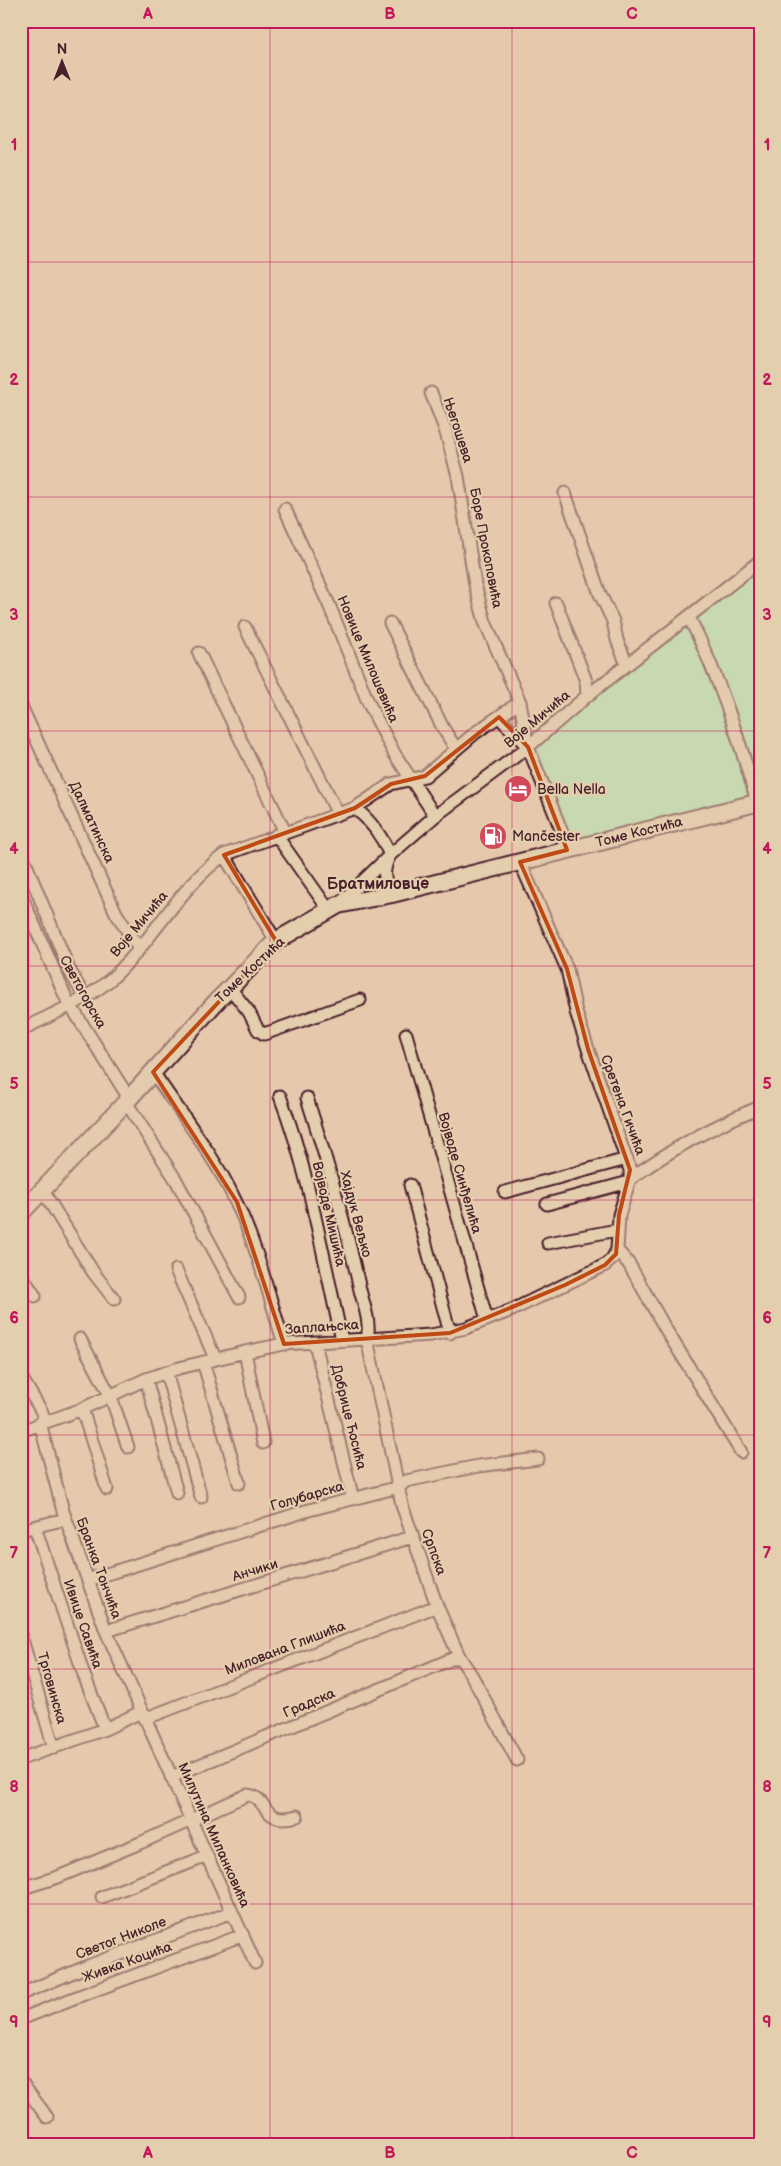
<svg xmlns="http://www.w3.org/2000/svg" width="781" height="2166" font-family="'Balsamiq Sans',sans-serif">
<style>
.green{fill:#a4eab6;stroke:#778470}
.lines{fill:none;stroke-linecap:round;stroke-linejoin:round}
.street-casing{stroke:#4a1f2b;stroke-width:15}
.secondary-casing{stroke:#4a1f2b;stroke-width:20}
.street{stroke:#e3cead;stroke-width:11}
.secondary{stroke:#e3cead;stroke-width:16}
.marked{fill:none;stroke:#c04a14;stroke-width:4;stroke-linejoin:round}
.grid{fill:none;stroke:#c2185b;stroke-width:1;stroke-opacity:0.55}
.labels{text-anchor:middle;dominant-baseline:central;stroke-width:4.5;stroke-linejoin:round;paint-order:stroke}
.street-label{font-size:14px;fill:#4a1f2b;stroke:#e3cead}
.poi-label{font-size:14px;fill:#4a1f2b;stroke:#e3cead;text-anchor:start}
.quarter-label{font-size:16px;font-weight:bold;fill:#4a1f2b;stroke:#e3cead}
.neatline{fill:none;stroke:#c2185b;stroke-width:2}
.grid-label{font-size:16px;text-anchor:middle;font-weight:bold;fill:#c2185b}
</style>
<rect width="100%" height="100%" fill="#e6c9ad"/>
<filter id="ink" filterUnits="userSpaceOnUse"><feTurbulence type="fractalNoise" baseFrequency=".02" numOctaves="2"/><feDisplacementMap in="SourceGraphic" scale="10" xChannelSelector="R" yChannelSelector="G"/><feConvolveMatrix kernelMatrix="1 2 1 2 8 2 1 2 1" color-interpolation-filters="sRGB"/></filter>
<g filter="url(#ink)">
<path class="green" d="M 760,561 L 760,802 L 567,850 L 528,747 Z"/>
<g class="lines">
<defs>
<path id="street" d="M 431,393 L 445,429 L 458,476 L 475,585 L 485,622 L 520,702 L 528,747 L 560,827 L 567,850
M 565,493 L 600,594 L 613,621 L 617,640 L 627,665
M 285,509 L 330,607 L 368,702 L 394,753 L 435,816
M 556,603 L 586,681 L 587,696
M 689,617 C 719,677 739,738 757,802
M 390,623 L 443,728 L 456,749
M 245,627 L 338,814
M 199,653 L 285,832
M 21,706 L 116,913 L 139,949
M 499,717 L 528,747
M 355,808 C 371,821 382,836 390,855 C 382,871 383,879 392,894
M 276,835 L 329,910
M 21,852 L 69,969 L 85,998
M 520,862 L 567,969 L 576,1012 L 588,1049 L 630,1170 L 630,1179 L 619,1215 L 617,1250 L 629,1264 L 665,1328 L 741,1452
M 21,895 L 67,1000 L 129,1098
M 339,904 L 390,855 L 435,816 L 528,747 L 587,696 L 760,561
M 276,941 L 224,855 L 355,808 L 391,784 L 425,776 L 475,733 L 520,702
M 229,987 L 249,1012 L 258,1030 L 264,1034 L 360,1000
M 21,1030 C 52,1014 84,1002 111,979 C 153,941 178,888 224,855
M 406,1034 L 487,1320
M 153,1072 C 181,1114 214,1155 235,1200 C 257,1245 269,1296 284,1344
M 280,1096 C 310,1175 323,1258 342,1340
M 307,1098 C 327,1161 346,1225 360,1290 C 364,1305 371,1324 367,1339 L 402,1505 L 437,1606 L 459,1656 L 472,1676 L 517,1760
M 126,1102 L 176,1180 L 239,1297
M 630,1179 C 671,1149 713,1126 760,1107
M 410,1185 L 450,1333
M 43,1191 L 93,1272 L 114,1299
M 505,1192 L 627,1159
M 547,1204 L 629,1182
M 548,1243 L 617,1230
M 176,1270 L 215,1358
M 21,1275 L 35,1296
M 80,1339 L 111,1397 L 128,1447
M 315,1343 L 353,1499
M 245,1352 L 263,1443
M 203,1362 L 239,1483
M 166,1372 L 201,1497
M 21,1377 L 42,1412 L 44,1421
M 146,1379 L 177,1493
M 82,1409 L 107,1489
M 40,1423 L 63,1511 L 106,1631 L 255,1963
M 21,1431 L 82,1409 L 146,1379 L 179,1368 L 245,1352 L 284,1344 L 431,1335 L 466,1328 L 512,1310 L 605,1265 L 612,1259 L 617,1250
M 35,1527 L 84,1675 L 105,1729
M 21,1530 L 66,1519
M 88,1580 L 309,1510 L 399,1487 L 406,1481 L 478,1466 L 538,1459
M 106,1631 L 412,1537
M 21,1636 L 54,1748
M 144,1719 L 437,1606
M 21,1759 L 105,1729 L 141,1712
M 171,1777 L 459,1656
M 21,1876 L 29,1886 L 58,1877 L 140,1843 L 247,1795 C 269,1796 260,1826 297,1816
M 102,1897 L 207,1856
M 21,1994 L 88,1966 L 232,1912
M 21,2019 L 74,1998 L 243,1935
M 21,2082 L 47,2117"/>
<path id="secondary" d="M 21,1213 L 126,1102 L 216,1002 L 276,941 L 338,905 L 392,894 L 760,802"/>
</defs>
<use href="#street" class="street-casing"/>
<use href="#secondary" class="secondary-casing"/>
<use href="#street" class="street"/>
<use href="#secondary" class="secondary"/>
</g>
</g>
<path d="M0 0H781V2166H0ZM 499,717 L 528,747 L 567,850 L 520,862 L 567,969 L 588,1049 L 630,1170 L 619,1215 L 616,1254 L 605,1265 L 565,1285 L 450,1333 L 284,1344 L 237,1202 L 153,1072 L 276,941 L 224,855 L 355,808 L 391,784 L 425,776 Z" fill="#e6c9ad" fill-opacity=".55" fill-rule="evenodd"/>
<path class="marked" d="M 499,717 L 528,747 L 567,850 L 520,862 L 567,969 L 588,1049 L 630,1170 L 619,1215 L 616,1254 L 605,1265 L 565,1285 L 450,1333 L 284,1344 L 237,1202 L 153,1072 L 276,941 L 224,855 L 355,808 L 391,784 L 425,776 Z"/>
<path class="grid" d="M 270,21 L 270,2145M 512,21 L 512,2145M 21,262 L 760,262M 21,497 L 760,497M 21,731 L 760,731M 21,966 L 760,966M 21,1200 L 760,1200M 21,1435 L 760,1435M 21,1669 L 760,1669M 21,1904 L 760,1904"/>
<defs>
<symbol id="hotel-disc" viewBox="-11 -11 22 22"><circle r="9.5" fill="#d1495b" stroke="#e3cead"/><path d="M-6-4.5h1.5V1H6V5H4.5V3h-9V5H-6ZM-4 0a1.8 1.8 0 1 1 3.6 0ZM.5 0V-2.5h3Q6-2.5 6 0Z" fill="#fff"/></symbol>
<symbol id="fuel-disc" viewBox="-11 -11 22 22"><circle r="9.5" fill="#d1495b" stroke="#e3cead"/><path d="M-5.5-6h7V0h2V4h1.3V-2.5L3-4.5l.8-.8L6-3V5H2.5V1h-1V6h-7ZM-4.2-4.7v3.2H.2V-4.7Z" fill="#fff"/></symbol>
</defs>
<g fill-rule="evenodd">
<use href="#hotel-disc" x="502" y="773" width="32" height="32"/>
<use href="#fuel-disc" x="477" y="820" width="32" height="32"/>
</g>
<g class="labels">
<g class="street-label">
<text transform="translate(458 430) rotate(72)">Његошева</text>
<text transform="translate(486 548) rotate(79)">Боре Прокоповића</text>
<text transform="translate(368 659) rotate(67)">Новице Милошевића</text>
<text transform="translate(537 719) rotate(-40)">Воје Мичића</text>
<text transform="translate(92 822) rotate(65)">Далматинска</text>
<text transform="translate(639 832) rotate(-14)">Томе Костића</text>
<text transform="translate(139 924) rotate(-50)">Воје Мичића</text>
<text transform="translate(250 970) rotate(-43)">Томе Костића</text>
<text transform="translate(83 992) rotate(61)">Светогорска</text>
<text transform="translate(623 1105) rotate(70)">Сретена Гичића</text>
<text transform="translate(460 1173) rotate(74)">Војводе Синђелића</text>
<text transform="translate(329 1214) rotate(77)">Војводе Мишића</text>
<text transform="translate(356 1214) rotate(75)">Хајдук Вељко</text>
<text transform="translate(322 1327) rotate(-4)">Заплањска</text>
<text transform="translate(349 1417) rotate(76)">Добрице Ћосића</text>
<text transform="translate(307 1496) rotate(-16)">Голубарска</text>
<text transform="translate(434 1552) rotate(70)">Српска</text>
<text transform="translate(99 1568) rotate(70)">Бранка Тончића</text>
<text transform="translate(255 1570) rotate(-17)">Анчики</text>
<text transform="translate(83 1624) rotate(71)">Ивице Савића</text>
<text transform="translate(285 1648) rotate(-21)">Милована Глишића</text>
<text transform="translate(52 1688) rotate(74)">Трговинска</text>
<text transform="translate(309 1703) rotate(-23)">Градска</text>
<text transform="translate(214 1835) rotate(66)">Милутина Миланковића</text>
<text transform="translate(121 1938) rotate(-21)">Светог Николе</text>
<text transform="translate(127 1962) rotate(-20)">Живка Коцића</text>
</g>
<g class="poi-label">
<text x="537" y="789">Bella Nella</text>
<text x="512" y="836">Mančester</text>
</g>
<g class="quarter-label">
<text x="378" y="884">Братмиловце</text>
</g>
</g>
<rect width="781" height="2166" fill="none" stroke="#e3cead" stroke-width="55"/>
<g transform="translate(62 62)" stroke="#e3cead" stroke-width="4" paint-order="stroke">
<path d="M0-4L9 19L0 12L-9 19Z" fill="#4a1f2b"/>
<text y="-8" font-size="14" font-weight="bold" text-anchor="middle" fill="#4a1f2b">N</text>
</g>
<rect x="28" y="28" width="726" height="2110" class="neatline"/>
<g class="grid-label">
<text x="148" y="19">A</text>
<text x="390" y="19">B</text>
<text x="632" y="19">C</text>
<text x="14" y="150">1</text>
<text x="767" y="150">1</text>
<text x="14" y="385">2</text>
<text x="767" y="385">2</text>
<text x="14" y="620">3</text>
<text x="767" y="620">3</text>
<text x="14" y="854">4</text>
<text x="767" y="854">4</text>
<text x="14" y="1089">5</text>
<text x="767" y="1089">5</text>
<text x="14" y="1323">6</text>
<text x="767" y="1323">6</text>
<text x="14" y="1558">7</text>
<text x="767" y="1558">7</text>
<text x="14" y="1792">8</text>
<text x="767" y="1792">8</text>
<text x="14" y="2027">9</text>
<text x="767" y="2027">9</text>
<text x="148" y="2158">A</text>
<text x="390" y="2158">B</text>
<text x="632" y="2158">C</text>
</g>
</svg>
